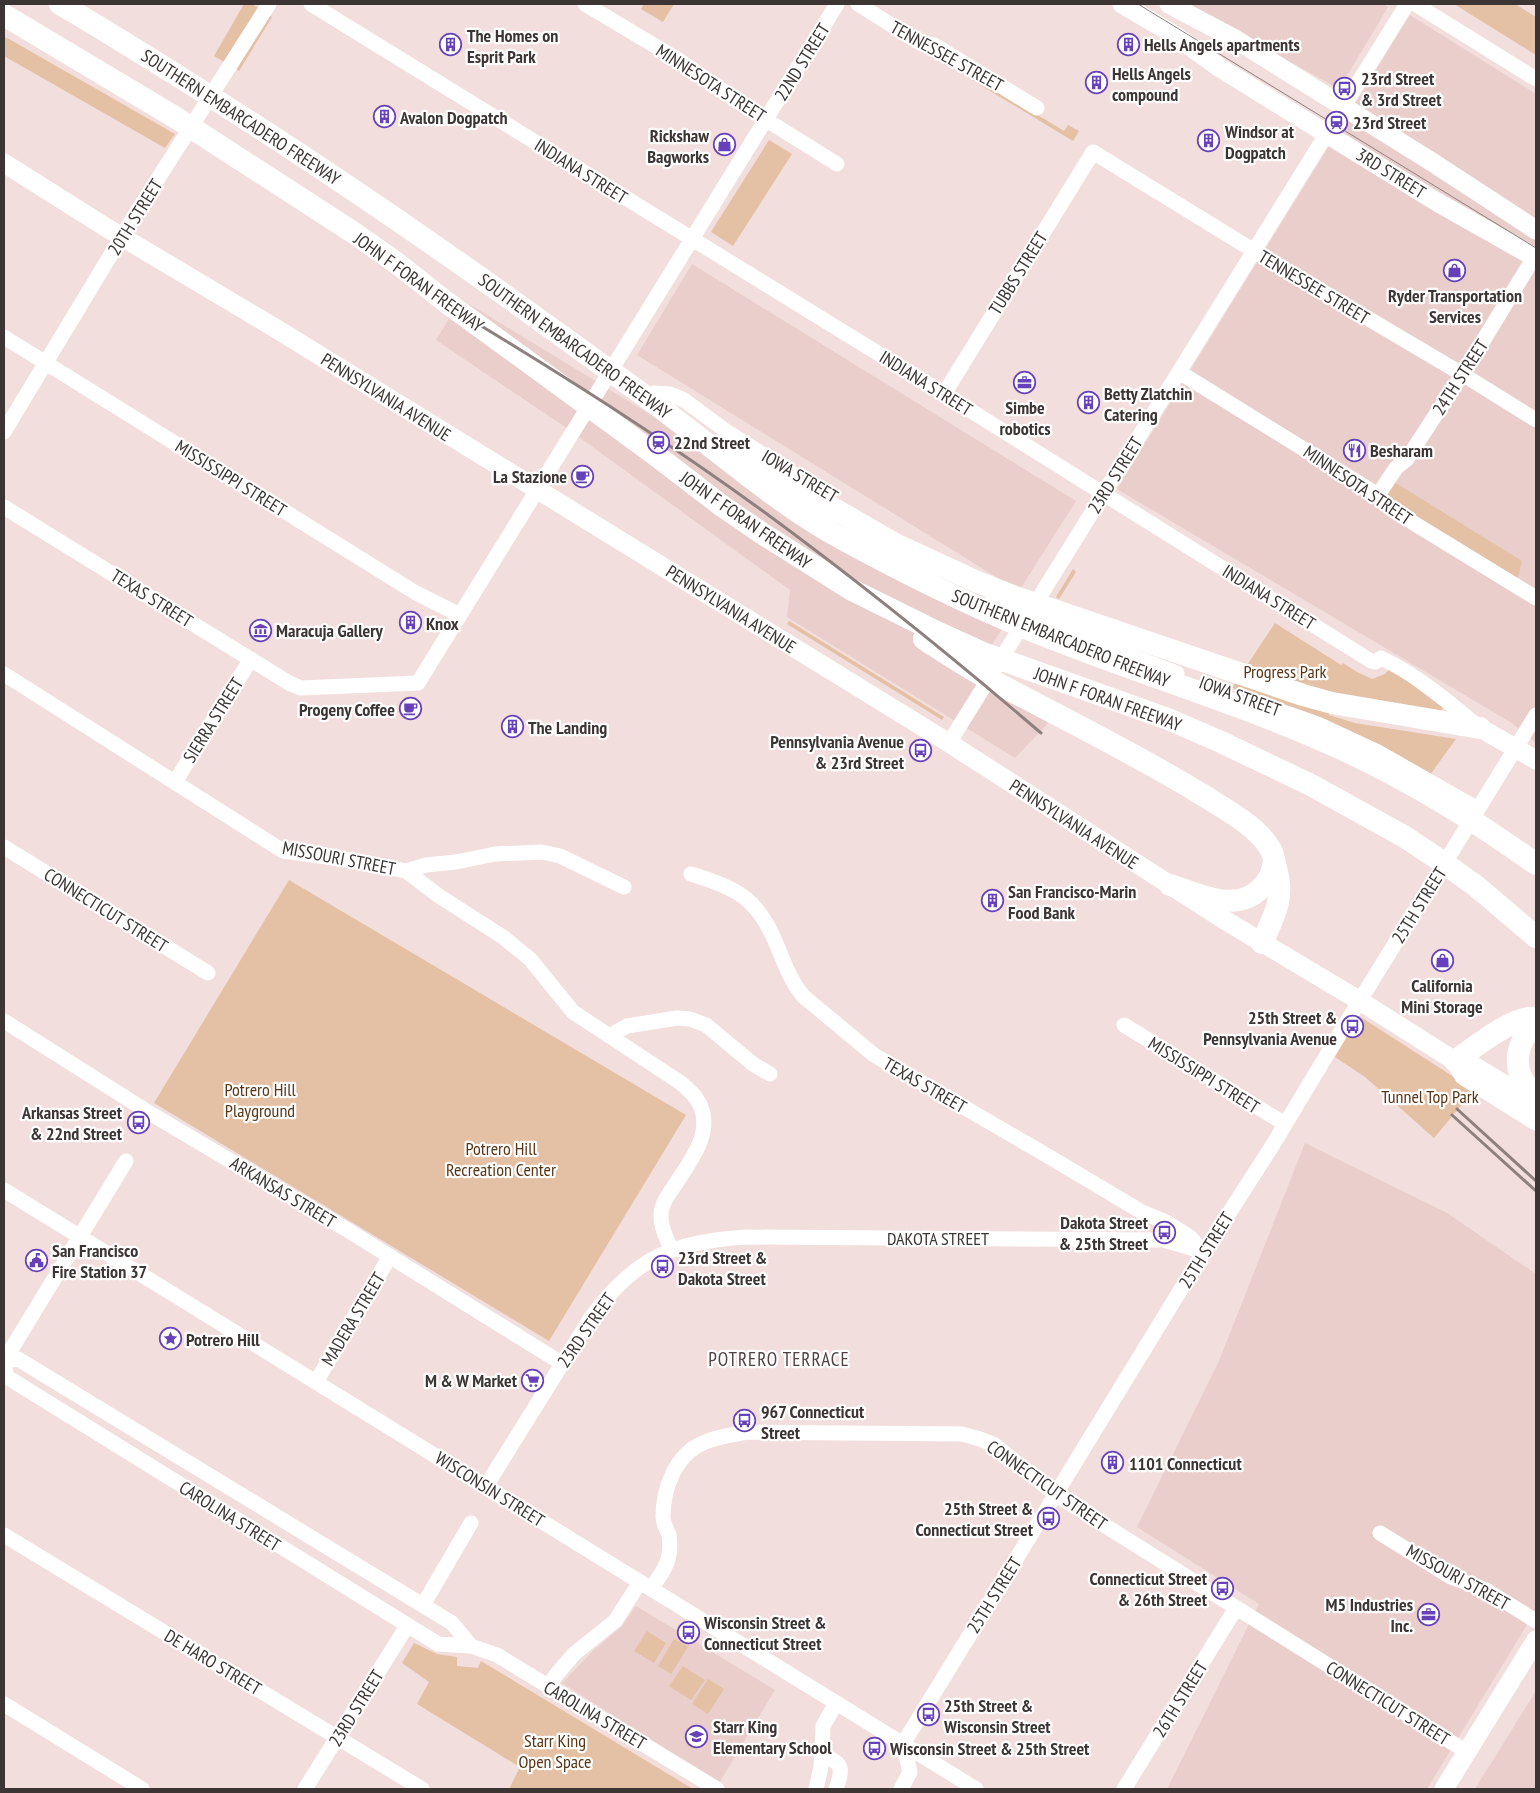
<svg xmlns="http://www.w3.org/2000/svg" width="1540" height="1793" font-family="'PT Sans Narrow',sans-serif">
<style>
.built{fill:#e9cecc}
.green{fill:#e4c0a5}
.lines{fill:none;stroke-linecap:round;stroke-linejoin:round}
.minor{stroke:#fff;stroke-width:15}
.major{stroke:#fff;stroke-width:19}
.highway{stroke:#fff;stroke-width:22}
.tram{stroke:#8d807f;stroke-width:1}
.rail{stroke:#8d807f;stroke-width:3}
.labels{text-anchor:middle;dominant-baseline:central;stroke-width:4.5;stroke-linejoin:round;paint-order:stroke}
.poi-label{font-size:18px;font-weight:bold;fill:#3c3534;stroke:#fff;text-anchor:start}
.street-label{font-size:18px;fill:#3c3534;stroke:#fff}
.park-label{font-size:18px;fill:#583516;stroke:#fff}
.neighbourhood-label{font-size:19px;letter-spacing:1px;fill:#514140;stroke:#fff}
</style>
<rect width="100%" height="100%" fill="#f2dedc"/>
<path class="built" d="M 1186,4 L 1383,4 L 1388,7 L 1339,89 Z
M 1410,15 L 1536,94 L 1536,743 L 1512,723 L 1117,489 Z
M 692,264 L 1076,501 L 1019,591 L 637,355 Z
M 461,299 L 1002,629 L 983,659 L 1052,719 L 1015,758 L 787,617 L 790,590 L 565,427 L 436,340 Z
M 1305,1143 L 1447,1213 L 1536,1274 L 1536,1610 L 1427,1789 L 1167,1789 L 1259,1604 L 1137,1527 L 1219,1361 Z
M 636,1606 L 775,1690 L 719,1783 L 562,1683 L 593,1651 L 622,1626 Z
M 1536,1691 L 1536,1789 L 1475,1789 Z"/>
<path class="green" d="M 244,4 L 252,4 L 272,17 L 239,71 L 214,56 Z
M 644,4 L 674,4 L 663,22 L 641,9 Z
M 1454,4 L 1515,4 L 1536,17 L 1536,55 Z
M 4,37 L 9,39 L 175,134 L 165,148 L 4,56 Z
M 974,76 L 1064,131 L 1068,125 L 1079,131 L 1073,141 L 972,80 Z
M 769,140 L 792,154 L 733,246 L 711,232 Z
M 1391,480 L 1522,561 L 1517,581 L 1388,499 L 1386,487 Z
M 1073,569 L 1076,572 L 1059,599 L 1056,597 Z
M 789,621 L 944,717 L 942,720 L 787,624 Z
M 1275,623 L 1341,665 L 1343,663 L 1357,672 L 1372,679 L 1385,674 L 1390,668 L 1443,708 L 1441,711 L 1329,695 L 1329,715 L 1355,723 L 1456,739 L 1427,779 L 1317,720 L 1232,688 Z
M 289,880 L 686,1115 L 549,1341 L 154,1103 Z
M 1359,1016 L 1474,1090 L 1434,1138 L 1365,1077 L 1335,1057 Z
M 647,1631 L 666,1643 L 654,1663 L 634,1651 Z
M 674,1639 L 688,1647 L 671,1674 L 658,1666 Z
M 414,1643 L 437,1654 L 457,1657 L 457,1666 L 478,1668 L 481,1661 L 693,1789 L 509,1789 L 520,1767 L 417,1704 L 429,1682 L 402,1663 Z
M 683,1666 L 705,1680 L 691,1700 L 669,1686 Z
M 708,1679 L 724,1689 L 708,1714 L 692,1704 Z"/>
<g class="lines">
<path class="minor" d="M 311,4 L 944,394 L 1371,661 L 1375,662 L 1381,658 C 1414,673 1449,702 1477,726
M 585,4 L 677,59 L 752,111 L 837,164
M 858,4 L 920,43 L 934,45 L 1037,108
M 1415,4 L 1536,79
M 4,337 L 416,593 L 460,615
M 1179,372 L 1378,495 L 1394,511 L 1536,598
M 654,393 L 670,394 L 684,400 L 726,431 L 792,473
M 944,394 L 1093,152 L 1254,251 L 1462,374 L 1536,420
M 4,432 L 133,218 L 269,4
M 1378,495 L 1396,468 L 1407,459 L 1472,359 L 1536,254
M 4,507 L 289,683 L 301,688 L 418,683 L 837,4
M 993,597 L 1027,617 L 1177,673
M 4,674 L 283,851 L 363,862 L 406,871 L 439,896 L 503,937 L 530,959 L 573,1012 L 681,1083 C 689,1090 697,1097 701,1107 C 712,1135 689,1163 675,1185 C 670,1192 664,1200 662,1208 C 658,1222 666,1237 671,1249
M 1255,702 L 1318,724 L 1378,752 L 1478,809
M 949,743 L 1407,4
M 175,782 L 251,659
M 4,847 L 208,973
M 406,871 L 426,865 L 456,862 L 495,854 L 542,852 L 560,856 L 624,887
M 691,874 C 739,889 759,899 778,948 C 785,965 791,981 803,996 L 874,1055 L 1053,1159 L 1120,1199 L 1142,1212 L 1168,1223 L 1190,1237 L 1201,1249
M 4,1021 L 153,1115 L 349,1231 L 563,1364
M 1124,1025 L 1285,1124
M 609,1036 L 627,1026 L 677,1018 L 690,1019 L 706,1025 L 753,1064 L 770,1074
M 4,1190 L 976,1789
M 4,1361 L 18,1359 L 452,1623 L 471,1646
M 4,1361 L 126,1161
M 4,1362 L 7,1377 L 438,1644 L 471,1646 L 497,1655 L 717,1789
M 316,1382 L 390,1256
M 486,1486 L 590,1319 C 634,1258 672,1242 746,1237 L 1164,1240 L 1204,1252
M 1380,1533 L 1451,1577 L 1486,1590 L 1536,1621
M 4,1535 L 422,1789
M 651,1589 C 658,1578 667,1568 669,1555 C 670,1549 670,1541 669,1535 C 667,1529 663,1524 663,1517 C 663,1489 675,1455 703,1443 C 718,1436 733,1435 748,1432 L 962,1434 L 980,1439 L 995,1445 L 1056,1495 L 1467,1752
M 423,1605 L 471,1523
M 548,1687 L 556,1675 L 574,1654 L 615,1621 L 640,1582
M 4,1704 L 142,1789
M 821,1755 C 844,1763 843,1768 836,1789
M 305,1789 L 407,1626
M 816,1789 L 821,1767 L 823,1726 L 836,1703
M 901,1789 L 910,1772 L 903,1744 L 1197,1263 L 1274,1143 L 1346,1023 L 1536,715
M 1124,1789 L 1236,1608"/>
<path class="major" d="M 1122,4 L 1173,34 L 1220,68 L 1437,202 L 1536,258
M 1169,4 L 1235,39 L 1432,162 L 1536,230
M 4,163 L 107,228 L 275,328 L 949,743 L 1223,919 L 1360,1001 L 1455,1061 L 1472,1065 L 1536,1103
M 1480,728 L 1536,760
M 1455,1061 L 1464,1076 L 1536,1121
M 1444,1789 L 1536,1640"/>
<path class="highway" d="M 60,4 C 100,27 139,52 178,76 C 312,160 442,249 570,342 C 605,368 641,392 675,419 C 728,459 777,502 835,535 C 906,574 978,610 1053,639 C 1147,676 1244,705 1335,746 C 1406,778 1473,819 1536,864
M 4,15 L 178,119 L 354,233 L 398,264 L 446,302 L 653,453 L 722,506 L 763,534 L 852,590 L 939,633 L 983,653 L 1168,719 L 1221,742 L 1311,785 L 1405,837 L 1441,861 L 1476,886 L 1536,937
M 739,454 L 895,544 L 975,581 L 1018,598 L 1303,695 L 1332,703 L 1480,728
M 924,639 C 947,654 970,670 995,682 C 1064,719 1134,753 1201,794 C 1223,808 1258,826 1271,850 C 1274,855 1274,862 1276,868 C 1285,899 1274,916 1262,943
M 1170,885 C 1199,894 1236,914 1261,888 C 1270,880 1272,873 1274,861
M 1536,1027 C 1516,1038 1512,1068 1527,1086 C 1530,1089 1533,1092 1536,1094
M 1455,1061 C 1472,1049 1515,1014 1536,1018"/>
<path class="tram" d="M 1138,4 L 1536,248"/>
<path class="rail" d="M 473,321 C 571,380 668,442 760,509 C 857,580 950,655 1041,733
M 1457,1109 L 1536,1181
M 1452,1115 L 1536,1191"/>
</g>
<defs>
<symbol id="building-ring" viewBox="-11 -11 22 22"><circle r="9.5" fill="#fff" stroke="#6641ba" stroke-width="1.5"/><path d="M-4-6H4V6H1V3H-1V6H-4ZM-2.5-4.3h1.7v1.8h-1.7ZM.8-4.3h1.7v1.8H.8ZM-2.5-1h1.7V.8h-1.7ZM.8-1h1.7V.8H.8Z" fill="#6641ba"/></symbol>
<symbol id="bus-ring" viewBox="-11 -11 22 22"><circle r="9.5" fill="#fff" stroke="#6641ba" stroke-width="1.5"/><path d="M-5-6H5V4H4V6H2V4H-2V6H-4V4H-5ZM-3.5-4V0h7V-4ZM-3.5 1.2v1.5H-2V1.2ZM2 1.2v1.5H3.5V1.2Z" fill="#6641ba"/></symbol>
<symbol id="station-ring" viewBox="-11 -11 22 22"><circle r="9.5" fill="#fff" stroke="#6641ba" stroke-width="1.5"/><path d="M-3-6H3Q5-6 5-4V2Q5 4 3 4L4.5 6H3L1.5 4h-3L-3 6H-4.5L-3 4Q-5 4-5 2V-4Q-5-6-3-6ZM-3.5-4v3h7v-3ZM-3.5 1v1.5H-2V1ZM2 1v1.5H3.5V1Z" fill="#6641ba"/></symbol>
<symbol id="shop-ring" viewBox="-11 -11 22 22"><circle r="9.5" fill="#fff" stroke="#6641ba" stroke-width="1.5"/><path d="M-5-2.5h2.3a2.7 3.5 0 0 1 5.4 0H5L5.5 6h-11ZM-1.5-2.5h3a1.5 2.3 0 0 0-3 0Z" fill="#6641ba"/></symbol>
<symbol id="office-ring" viewBox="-11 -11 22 22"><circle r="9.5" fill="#fff" stroke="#6641ba" stroke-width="1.5"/><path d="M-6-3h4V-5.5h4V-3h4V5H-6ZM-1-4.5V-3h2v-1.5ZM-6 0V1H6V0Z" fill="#6641ba"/></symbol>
<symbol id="restaurant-ring" viewBox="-11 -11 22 22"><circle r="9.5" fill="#fff" stroke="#6641ba" stroke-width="1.5"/><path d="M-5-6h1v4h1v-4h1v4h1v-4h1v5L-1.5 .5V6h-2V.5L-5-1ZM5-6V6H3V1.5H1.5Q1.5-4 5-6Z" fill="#6641ba"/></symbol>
<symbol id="cafe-ring" viewBox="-11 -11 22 22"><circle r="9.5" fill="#fff" stroke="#6641ba" stroke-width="1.5"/><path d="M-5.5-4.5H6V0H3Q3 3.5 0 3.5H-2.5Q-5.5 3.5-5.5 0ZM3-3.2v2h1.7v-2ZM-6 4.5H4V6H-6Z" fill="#6641ba"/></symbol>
<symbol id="museum-ring" viewBox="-11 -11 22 22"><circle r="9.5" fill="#fff" stroke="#6641ba" stroke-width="1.5"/><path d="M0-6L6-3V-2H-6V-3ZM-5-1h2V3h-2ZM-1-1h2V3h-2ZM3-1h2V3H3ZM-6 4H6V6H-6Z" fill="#6641ba"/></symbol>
<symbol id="civic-ring" viewBox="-11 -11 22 22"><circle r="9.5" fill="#fff" stroke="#6641ba" stroke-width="1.5"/><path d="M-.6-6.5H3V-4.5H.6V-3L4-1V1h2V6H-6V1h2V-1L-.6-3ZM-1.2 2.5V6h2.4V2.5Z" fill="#6641ba"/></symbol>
<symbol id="sight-ring" viewBox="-11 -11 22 22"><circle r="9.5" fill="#fff" stroke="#6641ba" stroke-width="1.5"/><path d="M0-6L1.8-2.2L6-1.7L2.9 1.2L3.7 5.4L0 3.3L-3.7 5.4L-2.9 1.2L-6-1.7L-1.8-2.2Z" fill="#6641ba"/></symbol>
<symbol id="supermarket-ring" viewBox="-11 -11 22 22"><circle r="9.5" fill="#fff" stroke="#6641ba" stroke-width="1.5"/><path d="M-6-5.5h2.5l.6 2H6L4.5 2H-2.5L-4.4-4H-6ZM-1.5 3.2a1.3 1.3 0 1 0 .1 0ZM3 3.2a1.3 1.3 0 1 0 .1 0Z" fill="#6641ba"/></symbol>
<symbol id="school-ring" viewBox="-11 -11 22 22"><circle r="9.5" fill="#fff" stroke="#6641ba" stroke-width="1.5"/><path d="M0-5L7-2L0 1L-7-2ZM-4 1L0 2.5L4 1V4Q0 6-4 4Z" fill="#6641ba"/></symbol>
</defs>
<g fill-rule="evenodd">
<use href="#building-ring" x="1116" y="32" width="25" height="25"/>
<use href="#building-ring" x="438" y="32" width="25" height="25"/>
<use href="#building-ring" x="1084" y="70" width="25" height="25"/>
<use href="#bus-ring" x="1332" y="76" width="25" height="25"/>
<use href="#building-ring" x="372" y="104" width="25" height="25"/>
<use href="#station-ring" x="1324" y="110" width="25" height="25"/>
<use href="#building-ring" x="1196" y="128" width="25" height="25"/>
<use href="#shop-ring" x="712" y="132" width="25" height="25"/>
<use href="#shop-ring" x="1442" y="258" width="25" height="25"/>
<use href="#office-ring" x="1012" y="370" width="25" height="25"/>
<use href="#building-ring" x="1076" y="390" width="25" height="25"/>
<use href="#station-ring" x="646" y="430" width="25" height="25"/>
<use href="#restaurant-ring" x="1342" y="438" width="25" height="25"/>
<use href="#cafe-ring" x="570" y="464" width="25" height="25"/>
<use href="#building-ring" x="398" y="610" width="25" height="25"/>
<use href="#museum-ring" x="248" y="618" width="25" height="25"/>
<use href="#cafe-ring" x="398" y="696" width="25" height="25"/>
<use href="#building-ring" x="500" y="714" width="25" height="25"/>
<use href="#bus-ring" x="908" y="738" width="25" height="25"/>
<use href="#building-ring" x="980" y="888" width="25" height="25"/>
<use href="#shop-ring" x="1430" y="948" width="25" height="25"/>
<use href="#bus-ring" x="1340" y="1014" width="25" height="25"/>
<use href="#bus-ring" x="126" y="1110" width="25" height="25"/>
<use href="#bus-ring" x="1152" y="1220" width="25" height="25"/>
<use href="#civic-ring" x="24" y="1248" width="25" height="25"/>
<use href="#bus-ring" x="650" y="1254" width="25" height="25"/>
<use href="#sight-ring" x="158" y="1326" width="25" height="25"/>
<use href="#supermarket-ring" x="520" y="1368" width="25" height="25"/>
<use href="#bus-ring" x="732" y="1408" width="25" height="25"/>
<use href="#building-ring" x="1100" y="1450" width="25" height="25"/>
<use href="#bus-ring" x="1036" y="1506" width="25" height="25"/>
<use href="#bus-ring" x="1210" y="1576" width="25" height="25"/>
<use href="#office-ring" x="1416" y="1602" width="25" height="25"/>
<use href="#bus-ring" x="676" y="1620" width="25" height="25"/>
<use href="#bus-ring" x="916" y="1702" width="25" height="25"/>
<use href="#school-ring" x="684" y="1724" width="25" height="25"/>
<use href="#bus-ring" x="862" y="1736" width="25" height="25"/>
</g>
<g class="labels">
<g class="poi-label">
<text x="467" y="35">The Homes on<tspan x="467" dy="21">Esprit Park</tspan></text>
<text x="1144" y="44">Hells Angels apartments</text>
<text x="1112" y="73">Hells Angels<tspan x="1112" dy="21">compound</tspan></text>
<text x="1361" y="78">23rd Street<tspan x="1361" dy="21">&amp; 3rd Street</tspan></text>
<text x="400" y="117">Avalon Dogpatch</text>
<text x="1353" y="122">23rd Street</text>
<text x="1225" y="131">Windsor at<tspan x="1225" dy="21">Dogpatch</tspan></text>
<text x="709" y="135" text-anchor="end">Rickshaw<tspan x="709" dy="21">Bagworks</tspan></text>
<text x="1455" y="295" text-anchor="middle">Ryder Transportation<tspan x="1455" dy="21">Services</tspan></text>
<text x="1104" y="393">Betty Zlatchin<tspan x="1104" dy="21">Catering</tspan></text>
<text x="1025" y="407" text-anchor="middle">Simbe<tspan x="1025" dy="21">robotics</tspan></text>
<text x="674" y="442">22nd Street</text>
<text x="1370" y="450">Besharam</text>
<text x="567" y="476" text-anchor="end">La Stazione</text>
<text x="426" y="623">Knox</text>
<text x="276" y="630">Maracuja Gallery</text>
<text x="395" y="709" text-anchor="end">Progeny Coffee</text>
<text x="528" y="727">The Landing</text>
<text x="904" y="741" text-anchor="end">Pennsylvania Avenue<tspan x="904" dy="21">&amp; 23rd Street</tspan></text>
<text x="1008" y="891">San Francisco-Marin<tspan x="1008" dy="21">Food Bank</tspan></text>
<text x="1442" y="985" text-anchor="middle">California<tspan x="1442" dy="21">Mini Storage</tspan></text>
<text x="1337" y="1017" text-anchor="end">25th Street &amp;<tspan x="1337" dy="21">Pennsylvania Avenue</tspan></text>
<text x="122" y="1112" text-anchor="end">Arkansas Street<tspan x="122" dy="21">&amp; 22nd Street</tspan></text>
<text x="1148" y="1222" text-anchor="end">Dakota Street<tspan x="1148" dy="21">&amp; 25th Street</tspan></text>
<text x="52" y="1250">San Francisco<tspan x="52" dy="21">Fire Station 37</tspan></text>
<text x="678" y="1257">23rd Street &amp;<tspan x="678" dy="21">Dakota Street</tspan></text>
<text x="186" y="1339">Potrero Hill</text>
<text x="517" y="1380" text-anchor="end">M &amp; W Market</text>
<text x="761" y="1411">967 Connecticut<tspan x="761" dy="21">Street</tspan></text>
<text x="1129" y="1463">1101 Connecticut</text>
<text x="1033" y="1508" text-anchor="end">25th Street &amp;<tspan x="1033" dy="21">Connecticut Street</tspan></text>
<text x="1207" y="1578" text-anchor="end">Connecticut Street<tspan x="1207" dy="21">&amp; 26th Street</tspan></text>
<text x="1413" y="1604" text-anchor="end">M5 Industries<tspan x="1413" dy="21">Inc.</tspan></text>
<text x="704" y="1622">Wisconsin Street &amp;<tspan x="704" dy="21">Connecticut Street</tspan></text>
<text x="944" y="1705">25th Street &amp;<tspan x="944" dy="21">Wisconsin Street</tspan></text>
<text x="713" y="1726">Starr King<tspan x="713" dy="21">Elementary School</tspan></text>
<text x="890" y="1748">Wisconsin Street &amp; 25th Street</text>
</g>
<g class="street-label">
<text transform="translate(947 56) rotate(29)">TENNESSEE STREET</text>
<text transform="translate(802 62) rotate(-58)">22ND STREET</text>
<text transform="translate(711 83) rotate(33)">MINNESOTA STREET</text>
<text transform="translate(241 117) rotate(33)">SOUTHERN EMBARCADERO FREEWAY</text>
<text transform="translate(581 171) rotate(32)">INDIANA STREET</text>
<text transform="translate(1391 173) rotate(32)">3RD STREET</text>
<text transform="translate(135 217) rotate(-58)">20TH STREET</text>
<text transform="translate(1018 273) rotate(-58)">TUBBS STREET</text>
<text transform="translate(419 282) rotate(36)">JOHN F FORAN FREEWAY</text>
<text transform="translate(1314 287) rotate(31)">TENNESSEE STREET</text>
<text transform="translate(575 346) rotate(36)">SOUTHERN EMBARCADERO FREEWAY</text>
<text transform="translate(1460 377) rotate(-57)">24TH STREET</text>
<text transform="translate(926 383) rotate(32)">INDIANA STREET</text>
<text transform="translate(386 397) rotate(32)">PENNSYLVANIA AVENUE</text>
<text transform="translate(1115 475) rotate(-58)">23RD STREET</text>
<text transform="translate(800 476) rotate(31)">IOWA STREET</text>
<text transform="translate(231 478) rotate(32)">MISSISSIPPI STREET</text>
<text transform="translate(1358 485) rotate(34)">MINNESOTA STREET</text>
<text transform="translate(746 520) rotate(35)">JOHN F FORAN FREEWAY</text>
<text transform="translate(1269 597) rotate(32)">INDIANA STREET</text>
<text transform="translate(152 598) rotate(32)">TEXAS STREET</text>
<text transform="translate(731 609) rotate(32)">PENNSYLVANIA AVENUE</text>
<text transform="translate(1061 638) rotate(22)">SOUTHERN EMBARCADERO FREEWAY</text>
<text transform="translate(1240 696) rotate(20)">IOWA STREET</text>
<text transform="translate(1108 699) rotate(20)">JOHN F FORAN FREEWAY</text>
<text transform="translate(213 720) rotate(-58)">SIERRA STREET</text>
<text transform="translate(1074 824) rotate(33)">PENNSYLVANIA AVENUE</text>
<text transform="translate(339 858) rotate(11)">MISSOURI STREET</text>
<text transform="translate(1419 905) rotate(-58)">25TH STREET</text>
<text transform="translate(106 910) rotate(32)">CONNECTICUT STREET</text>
<text transform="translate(1204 1075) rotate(32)">MISSISSIPPI STREET</text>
<text transform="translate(925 1085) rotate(30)">TEXAS STREET</text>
<text transform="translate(283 1192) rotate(31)">ARKANSAS STREET</text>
<text x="938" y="1238">DAKOTA STREET</text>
<text transform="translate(1206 1250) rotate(-58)">25TH STREET</text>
<text transform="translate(353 1319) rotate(-59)">MADERA STREET</text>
<text transform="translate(586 1330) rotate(-55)">23RD STREET</text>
<text transform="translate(1047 1485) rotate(35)">CONNECTICUT STREET</text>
<text transform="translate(490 1489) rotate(32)">WISCONSIN STREET</text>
<text transform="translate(230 1516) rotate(32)">CAROLINA STREET</text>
<text transform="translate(1458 1577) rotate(29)">MISSOURI STREET</text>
<text transform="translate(994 1595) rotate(-58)">25TH STREET</text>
<text transform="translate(213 1662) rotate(31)">DE HARO STREET</text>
<text transform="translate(1180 1699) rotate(-58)">26TH STREET</text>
<text transform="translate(1388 1703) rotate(32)">CONNECTICUT STREET</text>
<text transform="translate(356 1708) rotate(-58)">23RD STREET</text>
<text transform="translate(595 1715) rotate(31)">CAROLINA STREET</text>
</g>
<g class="park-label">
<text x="1285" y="671">Progress Park</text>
<text x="260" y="1089">Potrero Hill<tspan x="260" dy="21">Playground</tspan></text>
<text x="1430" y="1096">Tunnel Top Park</text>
<text x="501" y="1148">Potrero Hill<tspan x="501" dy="21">Recreation Center</tspan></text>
<text x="555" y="1740">Starr King<tspan x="555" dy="21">Open Space</tspan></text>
</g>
<g class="neighbourhood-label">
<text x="779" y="1359">POTRERO TERRACE</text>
</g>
</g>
<rect width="1540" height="1793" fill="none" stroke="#3c3534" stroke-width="10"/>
</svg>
